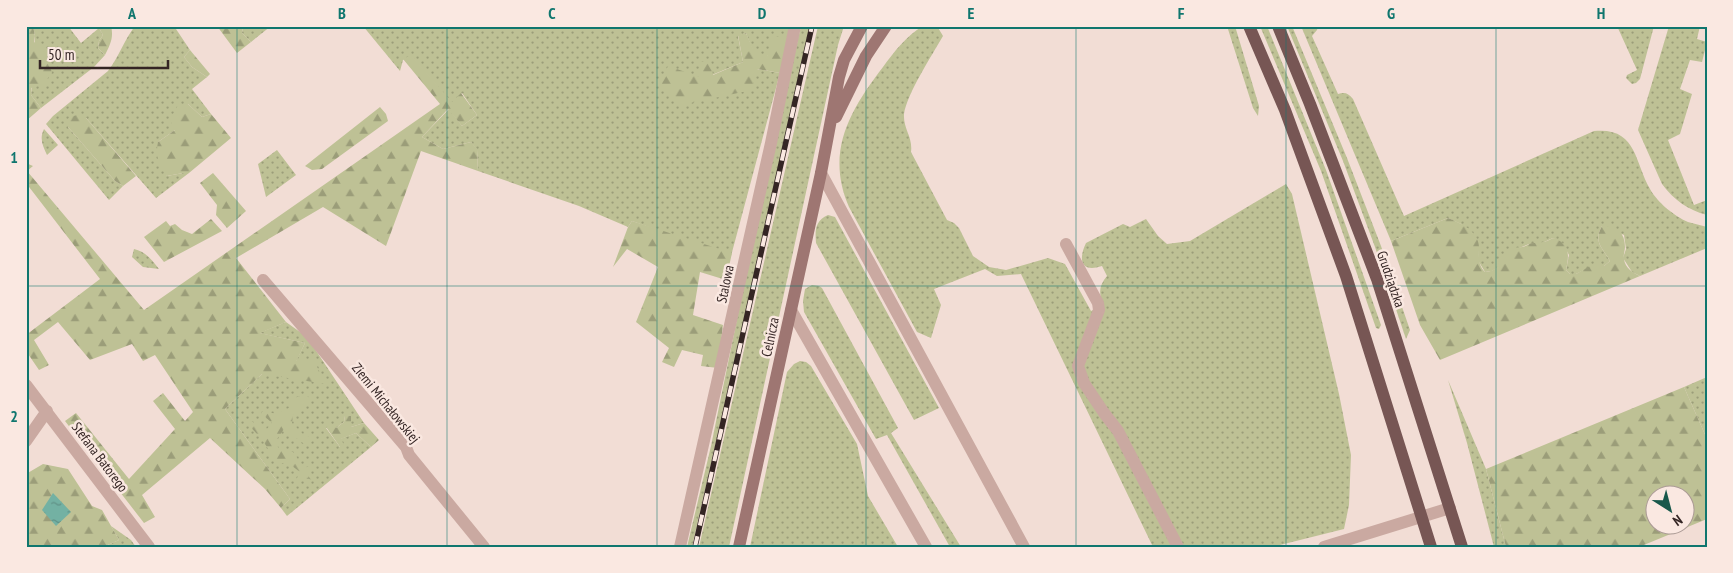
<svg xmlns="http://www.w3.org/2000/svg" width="1733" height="573" font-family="'PT Sans Narrow',sans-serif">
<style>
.grass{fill:url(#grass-dots)}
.forest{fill:url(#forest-firs);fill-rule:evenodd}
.water{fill:url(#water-ripples)}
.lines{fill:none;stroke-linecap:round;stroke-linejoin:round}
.street{stroke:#caa9a1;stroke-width:12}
.secondary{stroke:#9e7672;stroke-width:12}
.primary{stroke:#775654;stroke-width:12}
.rail-casing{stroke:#342524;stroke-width:5.5}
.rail{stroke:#fae8e1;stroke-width:4;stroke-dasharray:11;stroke-linecap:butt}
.grid{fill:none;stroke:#0f766e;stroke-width:1;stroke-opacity:0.55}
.labels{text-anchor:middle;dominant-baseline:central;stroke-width:5;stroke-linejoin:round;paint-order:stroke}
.street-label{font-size:14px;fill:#342524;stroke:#fae8e1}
.neatline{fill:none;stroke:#0f766e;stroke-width:2}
.grid-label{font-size:16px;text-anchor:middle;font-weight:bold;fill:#0f766e}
</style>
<defs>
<pattern id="grass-dots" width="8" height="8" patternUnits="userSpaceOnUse" patternTransform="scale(1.25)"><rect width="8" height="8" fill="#bec195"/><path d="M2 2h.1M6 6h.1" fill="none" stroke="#9b9d79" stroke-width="1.8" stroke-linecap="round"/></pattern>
<pattern id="forest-firs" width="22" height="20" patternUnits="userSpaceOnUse" patternTransform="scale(1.25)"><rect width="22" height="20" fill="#bec195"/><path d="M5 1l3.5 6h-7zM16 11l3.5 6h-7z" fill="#9b9d79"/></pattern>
<pattern id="water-ripples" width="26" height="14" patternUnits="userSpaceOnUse" patternTransform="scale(1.25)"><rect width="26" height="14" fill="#73b1a3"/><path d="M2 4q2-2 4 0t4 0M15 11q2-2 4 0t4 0" fill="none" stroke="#5f9085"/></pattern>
</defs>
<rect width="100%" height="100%" fill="#f2ddd5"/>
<path class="grass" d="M 33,26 L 68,26 L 81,43 L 99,28 L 103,35 L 99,41 L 98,48 L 105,55 L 94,67 L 41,108 L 31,95 L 35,36 Z
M 135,26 L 174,26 L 190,50 L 184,57 L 192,67 L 207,77 L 192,89 L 211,114 L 202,117 L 188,104 L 175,130 L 158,142 L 167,176 L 183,173 L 189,173 L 156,198 L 86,118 L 68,127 L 115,181 L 123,186 L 109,200 L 46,124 L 53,116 L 108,71 C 119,57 124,40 135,26 Z
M 243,26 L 271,26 L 251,42 L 242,33 Z
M 363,26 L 791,26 L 790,36 L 767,56 L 755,56 L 746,33 L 738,36 L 743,62 L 712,75 L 700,62 L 700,77 L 660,85 L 757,69 L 780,73 L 731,256 L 632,221 L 628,227 L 579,206 L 478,171 L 477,150 L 471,142 L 443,149 L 422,137 L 449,109 L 462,126 L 477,115 L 462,93 L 452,103 L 411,56 L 403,60 L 400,71 Z
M 801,26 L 811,26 L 692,547 L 687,547 L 711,446 L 761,202 Z
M 818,26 L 844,26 L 838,45 L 729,547 L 699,547 Z
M 923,26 L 937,26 L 943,36 C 932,55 907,94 904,114 C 903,129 913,137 911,152 L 947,220 L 954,223 L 959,228 L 973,256 L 989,267 L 1006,270 L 1048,258 L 1065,264 L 1091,311 L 1104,305 C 1098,293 1099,286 1107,276 L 1102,266 C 1081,273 1078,260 1086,243 L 1123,224 L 1130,227 L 1146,219 L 1158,236 L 1167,244 L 1190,241 L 1286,184 L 1292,194 L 1339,394 L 1351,455 L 1349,505 L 1344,529 L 1272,547 L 1153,547 L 1021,274 L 997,276 L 985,269 L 934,289 L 941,305 L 931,338 L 917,332 L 849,207 C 825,152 850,110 883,67 C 894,52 906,36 923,26 Z
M 1227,26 L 1235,26 L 1259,106 L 1258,116 L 1253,108 Z
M 1260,26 L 1267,26 L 1326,170 L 1381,325 L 1379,329 L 1376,328 L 1321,171 Z
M 1287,26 L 1292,26 L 1347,158 L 1381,246 L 1410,330 L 1406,339 L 1375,247 L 1343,161 Z
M 1301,26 L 1318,26 L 1317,30 L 1312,36 L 1338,94 C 1345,92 1348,93 1353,99 L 1404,216 L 1594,131 C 1637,127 1634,161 1650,189 C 1657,202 1674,216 1688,222 C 1694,224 1701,225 1707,227 L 1707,248 L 1640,276 L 1632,272 L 1623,258 L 1626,249 L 1624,235 L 1602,226 C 1593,242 1602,247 1610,261 L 1604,266 L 1590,267 L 1576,274 L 1570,274 L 1566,270 L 1569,255 L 1563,244 L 1553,238 L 1542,243 L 1529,244 L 1507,253 L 1497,268 L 1492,271 L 1485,272 L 1479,262 L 1479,249 L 1461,224 L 1448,218 L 1391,241 Z
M 1617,26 L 1654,26 L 1640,79 L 1636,83 L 1632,84 L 1626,78 L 1627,75 L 1637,70 Z
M 1669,26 L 1700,26 L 1697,39 L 1707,42 L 1702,62 L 1690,60 L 1680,89 L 1692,94 L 1680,134 L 1668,140 L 1694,205 L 1707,200 L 1707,215 C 1688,210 1674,200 1662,184 L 1638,130 Z
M 44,129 L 58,145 L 47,155 C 43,146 39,139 44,129 Z
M 277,150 L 296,175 L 266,197 L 258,164 Z
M 828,215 L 835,217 L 939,408 L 914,420 L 816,243 C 815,230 815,221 828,215 Z
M 134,249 C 146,252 151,259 159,269 L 143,267 L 132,257 Z
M 812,285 L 819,286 L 822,288 L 898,428 L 891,433 L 961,547 L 950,547 L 887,435 L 876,439 L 804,312 L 803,301 L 805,289 Z
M 286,322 L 307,337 L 364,423 L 351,427 L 345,416 L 344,422 L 336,428 L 326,428 L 340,447 L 340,439 L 356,433 L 371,447 L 287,516 L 281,508 L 290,499 L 225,409 L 262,374 L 295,363 L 305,343 L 259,333 Z
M 800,361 L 806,362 L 811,366 L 857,444 L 868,496 L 898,547 L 750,547 L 787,372 L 794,364 Z
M 1707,377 L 1707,439 L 1684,387 Z
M 1448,380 L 1486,469 L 1506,547 L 1494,547 L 1467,443 Z
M 111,526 L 131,540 L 136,547 L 103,547 L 119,540 Z"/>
<path class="forest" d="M 26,26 L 33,26 L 35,36 L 34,42 C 45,49 49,59 52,72 L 44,84 L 31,88 L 31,95 L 41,108 L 26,121 Z
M 101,26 L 111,26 C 114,38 110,45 105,55 L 98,48 L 99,41 L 103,35 L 99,28 Z
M 217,26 L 243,26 L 242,33 L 251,42 L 237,53 Z
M 746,33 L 756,56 L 767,56 L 772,37 L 790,36 L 780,73 L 757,69 L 752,90 L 681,105 L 659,86 L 668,66 L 700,77 L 700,62 L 711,61 L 713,75 L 743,62 L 738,35 Z
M 190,50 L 210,74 L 207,77 L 192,67 L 184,57 Z
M 411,55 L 452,102 L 461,93 L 477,115 L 462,126 L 448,109 L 422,137 L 443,149 L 471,142 L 477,149 L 478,171 L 421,151 L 386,246 L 323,207 L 236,258 L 286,322 L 260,333 L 305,343 L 296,362 L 313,359 L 326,384 L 262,374 L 225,409 L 290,499 L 281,508 L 265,489 L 210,438 L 142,495 L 155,517 L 144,523 L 65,421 L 76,413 L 129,479 L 175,429 L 153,401 L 163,393 L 185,421 L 193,412 L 155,355 L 143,361 L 132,344 L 90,360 L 58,322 L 34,340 L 49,365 L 39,370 L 26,351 L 26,335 L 100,279 L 26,183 L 26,163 L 33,166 L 27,171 L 144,310 L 440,104 L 403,59 Z
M 188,104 L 202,117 L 211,114 L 231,138 L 189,173 L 183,173 L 167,176 C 159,165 155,156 158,142 L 175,130 L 170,120 L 178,105 Z
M 380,107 L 386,114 L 388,121 L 322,169 L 312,170 L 305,166 Z
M 77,115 L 86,118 L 136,176 L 123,186 L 115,181 L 68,127 L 67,120 L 70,117 Z
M 213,173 L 246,211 L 227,228 L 216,215 L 217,205 L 200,183 Z
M 1448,218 C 1461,223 1480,232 1479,249 C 1479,258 1478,265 1485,272 C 1503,271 1497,257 1511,249 C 1514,247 1518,248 1522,247 C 1527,246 1529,243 1534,243 C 1543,242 1544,243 1553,238 C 1571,244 1569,256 1566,270 L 1570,274 L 1576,274 L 1590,266 L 1604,266 L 1610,261 C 1602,247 1593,242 1602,226 C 1616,225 1625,232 1625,247 C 1625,251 1623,255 1624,259 C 1625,268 1633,273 1640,276 L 1440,360 L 1420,325 L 1391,241 Z
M 211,219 L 222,231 L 164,262 L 144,237 L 166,221 L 170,226 L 175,224 L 182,230 L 192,234 Z
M 632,221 L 732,253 L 726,280 L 700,272 L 693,315 L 723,325 L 718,368 L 701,366 L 703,355 L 682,350 L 674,367 L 662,362 L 669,348 L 636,322 L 658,267 L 627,249 L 613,267 L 628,227 Z
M 1684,387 L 1707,439 L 1707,519 L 1639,547 L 1506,547 L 1486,469 ZM 1656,496 L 1686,496 L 1686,526 L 1656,526 Z
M 304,394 L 310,398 L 293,415 L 292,423 L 303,434 L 314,439 L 307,446 L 284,429 L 275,442 L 280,450 L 293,452 L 304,468 L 312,465 L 315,469 L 306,473 L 312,480 L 304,477 L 299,483 L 296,480 L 300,472 L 287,462 L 276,465 C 268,445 260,436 245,422 L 248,419 L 266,430 L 272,423 L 261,413 L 264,410 L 275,414 L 289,408 L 290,400 Z
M 345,416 L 351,416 L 351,427 L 364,423 L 379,440 L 371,447 L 356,433 L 341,439 L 344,445 L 340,447 L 326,427 L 331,424 L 336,428 L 344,422 Z
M 43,464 L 68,469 L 92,506 L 102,510 L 119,540 L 103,547 L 26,547 L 26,474 Z"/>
<path class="water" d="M 53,493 L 71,512 L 56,526 L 42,510 Z"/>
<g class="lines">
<path class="street" d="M 821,173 L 1024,547
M 1066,244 L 1098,303 L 1099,310 L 1078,366 L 1084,383 L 1104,413 L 1118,431 L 1178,547
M 263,280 L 406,447 L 409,455 L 484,547
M 791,310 L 926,547
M 26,385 L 149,547
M 26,441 L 47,411
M 680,547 L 771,143 L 795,26
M 1324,547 L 1450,508"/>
<path class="secondary" d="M 836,117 L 866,56 L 886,26
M 739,547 L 821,173 L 839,77 L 844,60 L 862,26"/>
<path class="primary" d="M 1249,26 L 1285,110 L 1346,276 L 1431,547
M 1278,26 L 1310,104 L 1377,279 L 1462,547"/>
<defs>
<path id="rail" d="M 695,547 L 812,26"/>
</defs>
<use href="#rail" class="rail-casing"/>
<use href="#rail" class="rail"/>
</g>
<path class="grid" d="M 237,26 L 237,547M 447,26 L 447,547M 657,26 L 657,547M 866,26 L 866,547M 1076,26 L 1076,547M 1286,26 L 1286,547M 1496,26 L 1496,547M 26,286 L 1707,286"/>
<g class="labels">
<g class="street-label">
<text transform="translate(1391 279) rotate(71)">Grudziądzka</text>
<text transform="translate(725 284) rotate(-78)">Stalowa</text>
<text transform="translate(770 337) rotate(-78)">Celnicza</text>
<text transform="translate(386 403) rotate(51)">Ziemi Michałowskiej</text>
<text transform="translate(100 457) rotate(53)">Stefana Batorego</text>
</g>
</g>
<rect width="1733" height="573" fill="none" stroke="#fae8e1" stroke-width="55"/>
<g transform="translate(1670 510) rotate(144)"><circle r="24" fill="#fae8e1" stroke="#ab9a95"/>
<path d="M0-4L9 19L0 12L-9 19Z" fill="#18584b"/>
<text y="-8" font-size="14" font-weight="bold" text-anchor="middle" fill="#342524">N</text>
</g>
<path d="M40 60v8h128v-8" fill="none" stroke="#342524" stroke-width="2.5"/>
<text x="48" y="60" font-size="15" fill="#342524" stroke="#fae8e1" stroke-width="4" paint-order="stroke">50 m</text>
<rect x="28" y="28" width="1678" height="518" class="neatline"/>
<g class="grid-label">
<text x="132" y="19">A</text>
<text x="342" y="19">B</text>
<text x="552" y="19">C</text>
<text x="762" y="19">D</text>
<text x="971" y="19">E</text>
<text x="1181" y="19">F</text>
<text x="1391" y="19">G</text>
<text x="1601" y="19">H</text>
<text x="14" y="163">1</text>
<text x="14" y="422">2</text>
</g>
</svg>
